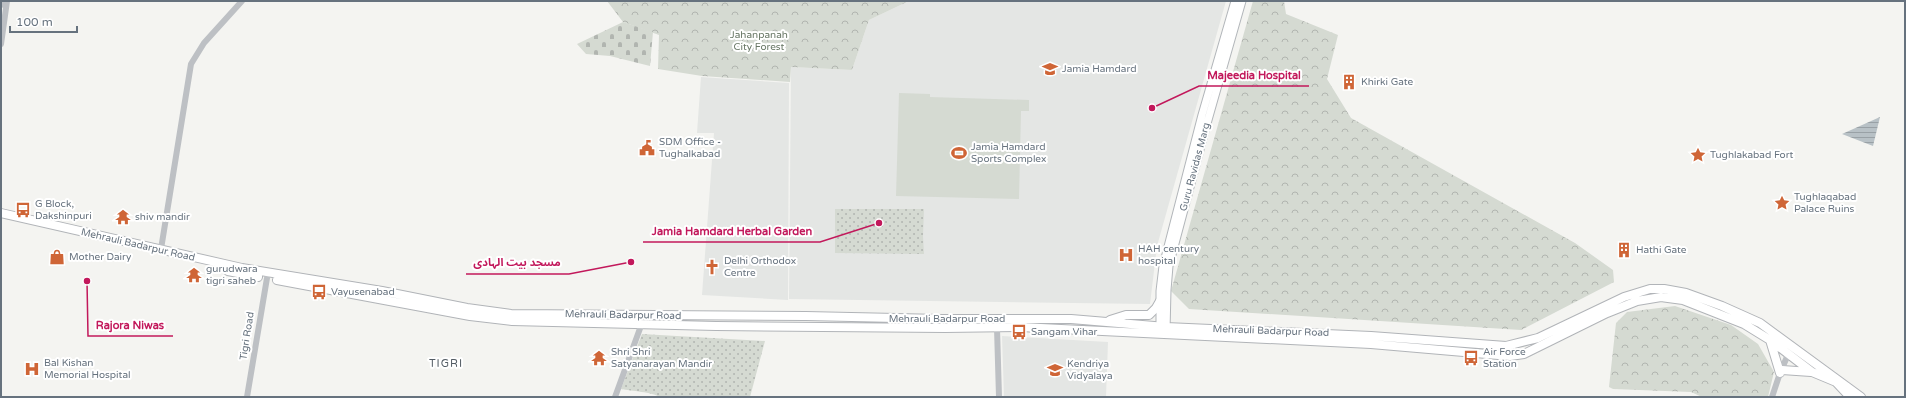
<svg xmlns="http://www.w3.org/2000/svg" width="1906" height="398" font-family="'Varela Round','Noto Sans Arabic',sans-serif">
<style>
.built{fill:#e4e6e4}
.grass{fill:#d5dad2}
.forest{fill:url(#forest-crowns)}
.cemetery{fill:url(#cemetery-stones)}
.park{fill:url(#park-dots)}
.water{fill:url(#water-rules)}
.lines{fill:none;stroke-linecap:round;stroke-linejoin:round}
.secondary-casing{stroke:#b2b6ba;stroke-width:9}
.primary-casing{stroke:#b1b4b8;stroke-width:10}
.tertiary{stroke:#bdc0c4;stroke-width:6}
.secondary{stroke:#fff;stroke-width:7}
.primary{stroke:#fff;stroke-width:8}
.labels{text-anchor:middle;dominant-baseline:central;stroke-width:4;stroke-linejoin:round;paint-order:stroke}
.park-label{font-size:10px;fill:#677664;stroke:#fff}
.poi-label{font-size:10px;fill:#66727e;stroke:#fff;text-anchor:start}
.street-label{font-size:10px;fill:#66727e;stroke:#fff}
.neighbourhood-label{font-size:11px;letter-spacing:1px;fill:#535c64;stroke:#fff}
.leader{fill:none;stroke:#c2185b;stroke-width:1.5}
.callout-dot{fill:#c2185b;stroke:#fff;stroke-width:1.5}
.callout-label{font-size:11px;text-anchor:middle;font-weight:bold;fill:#c2185b;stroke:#fff;stroke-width:4;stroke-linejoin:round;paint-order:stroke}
</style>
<defs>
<pattern id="forest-crowns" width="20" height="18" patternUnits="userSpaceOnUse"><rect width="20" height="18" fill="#d5dad2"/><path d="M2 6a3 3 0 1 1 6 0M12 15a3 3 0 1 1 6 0" fill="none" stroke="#b1b5b0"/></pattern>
<pattern id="cemetery-stones" width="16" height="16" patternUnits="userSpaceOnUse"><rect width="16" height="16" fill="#d5dad2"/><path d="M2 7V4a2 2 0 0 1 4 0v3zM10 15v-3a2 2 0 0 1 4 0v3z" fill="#b1b5b0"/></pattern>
<pattern id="park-dots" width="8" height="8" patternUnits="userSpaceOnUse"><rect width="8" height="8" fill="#d5dad2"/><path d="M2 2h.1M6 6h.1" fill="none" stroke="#b1b5b0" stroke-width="1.8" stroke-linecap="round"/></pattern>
<pattern id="water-rules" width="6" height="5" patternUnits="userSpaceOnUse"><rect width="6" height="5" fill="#b8c1c6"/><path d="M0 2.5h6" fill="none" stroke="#99a1a6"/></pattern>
</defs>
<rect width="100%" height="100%" fill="#f4f4f1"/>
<path class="built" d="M 909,1 L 1226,1 L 1157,246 L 1150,304 L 789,299 L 791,67 L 852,70 L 869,20 Z
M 701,77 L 789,83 L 788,300 L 702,295 L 714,133 L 697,133 Z
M 1002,336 L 1108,342 L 1106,397 L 1004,397 Z"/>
<path class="grass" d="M 899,93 L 930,94 L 930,97 L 1029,100 L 1029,111 L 1021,111 L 1019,199 L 896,196 Z"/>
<path class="forest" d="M 607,1 L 909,1 L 869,20 L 852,70 L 791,67 L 790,82 L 702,76 L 658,69 L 659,35 L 623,22 Z
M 1253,1 L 1284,1 L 1286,14 L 1338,35 L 1327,79 L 1351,118 L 1575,243 L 1613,270 L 1614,282 L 1521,330 L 1189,309 L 1171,291 Z
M 1675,306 L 1731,325 L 1758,344 L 1774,372 L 1768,397 L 1702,397 L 1691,392 L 1613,389 L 1609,387 L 1616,323 L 1627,312 Z"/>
<path class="cemetery" d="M 623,22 L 653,32 L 650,66 L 610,56 L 586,54 L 577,44 Z"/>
<path class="park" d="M 835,209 L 924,209 L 923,236 L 924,254 L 835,253 Z
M 642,334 L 765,341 L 750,397 L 659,397 C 653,392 631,391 621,389 Z"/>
<path class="water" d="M 1880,117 L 1873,146 L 1842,134 Z"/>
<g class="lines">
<defs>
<path id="secondary" d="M 1160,331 L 1160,291 L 1163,266 L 1202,115 L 1235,1
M 1166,331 L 1167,290 L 1169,266 L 1206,127 L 1242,1"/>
<path id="primary" d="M 1,213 L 242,268 L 382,291 L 467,308 L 511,314 L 806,316 L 942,319 L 1071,319 L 1166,327 L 1371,336 L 1506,346 L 1538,338 L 1624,297 L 1650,289 L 1664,289 L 1686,293 L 1722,306 L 1760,323 L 1861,397
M 228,271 L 258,277
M 277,280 L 470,316 L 512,321 L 716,326 L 945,328 L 1020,327 L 1371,344 L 1510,356 L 1524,354 L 1607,313 L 1637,301 L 1661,297 L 1668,298 L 1683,300 L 1744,324 L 1770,340 L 1812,372 L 1836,382 L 1850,397
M 1110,320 L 1126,315 L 1149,315 L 1156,308 L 1160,301
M 1770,340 L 1780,373
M 1782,370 L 1811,372"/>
</defs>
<use href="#secondary" class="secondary-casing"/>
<use href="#primary" class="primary-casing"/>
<path class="tertiary" d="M 1,5 L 1,1
M 1,44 L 7,1
M 161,249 L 191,64 L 204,43 L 242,1
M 997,328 L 999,397
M 247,397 L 267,278
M 615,397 L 642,323
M 1772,397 L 1780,373 L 1790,350"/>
<use href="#secondary" class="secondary"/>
<use href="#primary" class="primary"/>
</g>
<defs>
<symbol id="university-bare" viewBox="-9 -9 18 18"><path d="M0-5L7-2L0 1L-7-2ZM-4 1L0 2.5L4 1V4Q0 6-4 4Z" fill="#cf6536" stroke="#fff" stroke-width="2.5" paint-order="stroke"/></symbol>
<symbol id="building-bare" viewBox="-9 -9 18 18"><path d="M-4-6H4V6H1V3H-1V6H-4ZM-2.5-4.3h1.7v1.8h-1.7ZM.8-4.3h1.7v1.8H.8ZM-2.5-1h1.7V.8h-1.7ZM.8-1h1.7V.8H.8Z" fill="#cf6536" stroke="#fff" stroke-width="2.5" paint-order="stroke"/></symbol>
<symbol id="civic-bare" viewBox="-9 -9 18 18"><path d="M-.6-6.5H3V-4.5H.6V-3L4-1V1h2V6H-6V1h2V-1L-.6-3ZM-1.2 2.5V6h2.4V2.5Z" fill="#cf6536" stroke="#fff" stroke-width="2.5" paint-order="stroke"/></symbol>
<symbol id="stadium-bare" viewBox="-9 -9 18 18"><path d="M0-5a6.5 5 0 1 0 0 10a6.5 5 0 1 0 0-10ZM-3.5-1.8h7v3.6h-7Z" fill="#cf6536" stroke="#fff" stroke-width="2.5" paint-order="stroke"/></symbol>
<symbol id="sight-bare" viewBox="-9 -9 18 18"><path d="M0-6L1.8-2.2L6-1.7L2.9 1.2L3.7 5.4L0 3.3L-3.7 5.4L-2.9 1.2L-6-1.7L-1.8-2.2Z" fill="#cf6536" stroke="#fff" stroke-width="2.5" paint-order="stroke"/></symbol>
<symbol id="bus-bare" viewBox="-9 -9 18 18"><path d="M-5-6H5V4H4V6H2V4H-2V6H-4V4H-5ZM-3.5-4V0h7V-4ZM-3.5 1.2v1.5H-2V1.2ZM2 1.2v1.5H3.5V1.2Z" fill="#cf6536" stroke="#fff" stroke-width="2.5" paint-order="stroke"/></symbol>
<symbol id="temple-bare" viewBox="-9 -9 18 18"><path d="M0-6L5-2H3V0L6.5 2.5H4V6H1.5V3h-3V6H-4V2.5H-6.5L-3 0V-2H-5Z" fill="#cf6536" stroke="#fff" stroke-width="2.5" paint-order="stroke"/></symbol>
<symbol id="hospital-bare" viewBox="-9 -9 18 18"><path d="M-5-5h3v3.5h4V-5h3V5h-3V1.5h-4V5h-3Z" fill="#cf6536" stroke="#fff" stroke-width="2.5" paint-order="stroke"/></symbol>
<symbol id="shop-bare" viewBox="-9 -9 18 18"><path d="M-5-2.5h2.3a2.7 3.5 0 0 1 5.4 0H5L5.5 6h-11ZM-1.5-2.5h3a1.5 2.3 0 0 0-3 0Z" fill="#cf6536" stroke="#fff" stroke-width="2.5" paint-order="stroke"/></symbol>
<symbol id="church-bare" viewBox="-9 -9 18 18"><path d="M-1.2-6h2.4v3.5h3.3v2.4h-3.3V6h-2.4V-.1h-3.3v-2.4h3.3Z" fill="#cf6536" stroke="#fff" stroke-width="2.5" paint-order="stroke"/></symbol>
<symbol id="school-bare" viewBox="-9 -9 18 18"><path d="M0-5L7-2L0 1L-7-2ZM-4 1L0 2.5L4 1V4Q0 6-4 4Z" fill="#cf6536" stroke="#fff" stroke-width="2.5" paint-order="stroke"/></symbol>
</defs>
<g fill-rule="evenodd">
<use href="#university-bare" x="1039" y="58" width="22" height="22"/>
<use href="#building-bare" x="1338" y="71" width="22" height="22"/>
<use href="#civic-bare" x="636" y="137" width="22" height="22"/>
<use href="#stadium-bare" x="948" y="142" width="22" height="22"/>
<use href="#sight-bare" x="1687" y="144" width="22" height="22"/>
<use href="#sight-bare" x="1771" y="192" width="22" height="22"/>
<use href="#bus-bare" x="12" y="199" width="22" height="22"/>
<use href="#temple-bare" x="112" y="206" width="22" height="22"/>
<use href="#building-bare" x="1613" y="239" width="22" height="22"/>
<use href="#hospital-bare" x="1115" y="244" width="22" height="22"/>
<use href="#shop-bare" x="46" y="246" width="22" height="22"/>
<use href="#church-bare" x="701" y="256" width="22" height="22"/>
<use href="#temple-bare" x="183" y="264" width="22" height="22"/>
<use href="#bus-bare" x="308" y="281" width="22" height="22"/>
<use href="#bus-bare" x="1008" y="321" width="22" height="22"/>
<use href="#temple-bare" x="588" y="347" width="22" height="22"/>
<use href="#bus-bare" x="1460" y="347" width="22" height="22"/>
<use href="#hospital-bare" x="21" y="358" width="22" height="22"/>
<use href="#school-bare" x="1044" y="359" width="22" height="22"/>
</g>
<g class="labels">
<g class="park-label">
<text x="759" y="35">Jahanpanah<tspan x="759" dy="12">City Forest</tspan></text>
</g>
<g class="poi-label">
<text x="1062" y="69">Jamia Hamdard</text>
<text x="1361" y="82">Khirki Gate</text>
<text x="659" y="142">SDM Office -<tspan x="659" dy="12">Tughalkabad</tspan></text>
<text x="971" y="147">Jamia Hamdard<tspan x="971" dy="12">Sports Complex</tspan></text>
<text x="1710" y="155">Tughlakabad Fort</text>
<text x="1794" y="197">Tughlaqabad<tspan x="1794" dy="12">Palace Ruins</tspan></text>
<text x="35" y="204">G Block,<tspan x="35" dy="12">Dakshinpuri</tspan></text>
<text x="135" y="217">shiv mandir</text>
<text x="1138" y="249">HAH century<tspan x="1138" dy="12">hospital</tspan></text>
<text x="1636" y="250">Hathi Gate</text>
<text x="69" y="257">Mother Dairy</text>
<text x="724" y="261">Delhi Orthodox<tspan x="724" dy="12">Centre</tspan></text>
<text x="206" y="269">gurudwara<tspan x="206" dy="12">tigri saheb</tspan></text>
<text x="331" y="292">Vayusenabad</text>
<text x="1031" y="332">Sangam Vihar</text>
<text x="611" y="352">Shri Shri<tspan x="611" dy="12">Satyanarayan Mandir</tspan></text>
<text x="1483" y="352">Air Force<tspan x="1483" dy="12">Station</tspan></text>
<text x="44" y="363">Bal Kishan<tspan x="44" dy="12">Memorial Hospital</tspan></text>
<text x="1067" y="364">Kendriya<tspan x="1067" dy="12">Vidyalaya</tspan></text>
</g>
<g class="street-label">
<text transform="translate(1195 167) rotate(-75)">Guru Ravidas Marg</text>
<text transform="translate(138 245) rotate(13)">Mehrauli Badarpur Road</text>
<text transform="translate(623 315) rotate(1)">Mehrauli Badarpur Road</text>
<text x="947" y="319">Mehrauli Badarpur Road</text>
<text transform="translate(1271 331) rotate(2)">Mehrauli Badarpur Road</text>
<text transform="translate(247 336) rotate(-81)">Tigri Road</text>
</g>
<g class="neighbourhood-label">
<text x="446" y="363">TIGRI</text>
</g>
</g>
<path class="leader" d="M1152 108L1199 86H1309M879 223L820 242H643M631 262L569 274H466M87 281L88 336H173"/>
<g class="callout-dot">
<circle cx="1152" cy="108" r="4"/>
<circle cx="879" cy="223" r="4"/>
<circle cx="631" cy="262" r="4"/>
<circle cx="87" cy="281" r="4"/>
</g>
<g class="callout-label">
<text x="1254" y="79">Majeedia Hospital</text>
<text x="732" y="235">Jamia Hamdard Herbal Garden</text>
<text x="517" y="266">مسجد بیت الہادی</text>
<text x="130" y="329">Rajora Niwas</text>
</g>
<rect width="1906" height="398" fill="none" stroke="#66727e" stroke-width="4"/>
<path d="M10 26v6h67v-6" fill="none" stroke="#66727e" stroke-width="2"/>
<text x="16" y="26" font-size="12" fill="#66727e" stroke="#ffffff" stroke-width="3" paint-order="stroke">100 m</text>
</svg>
